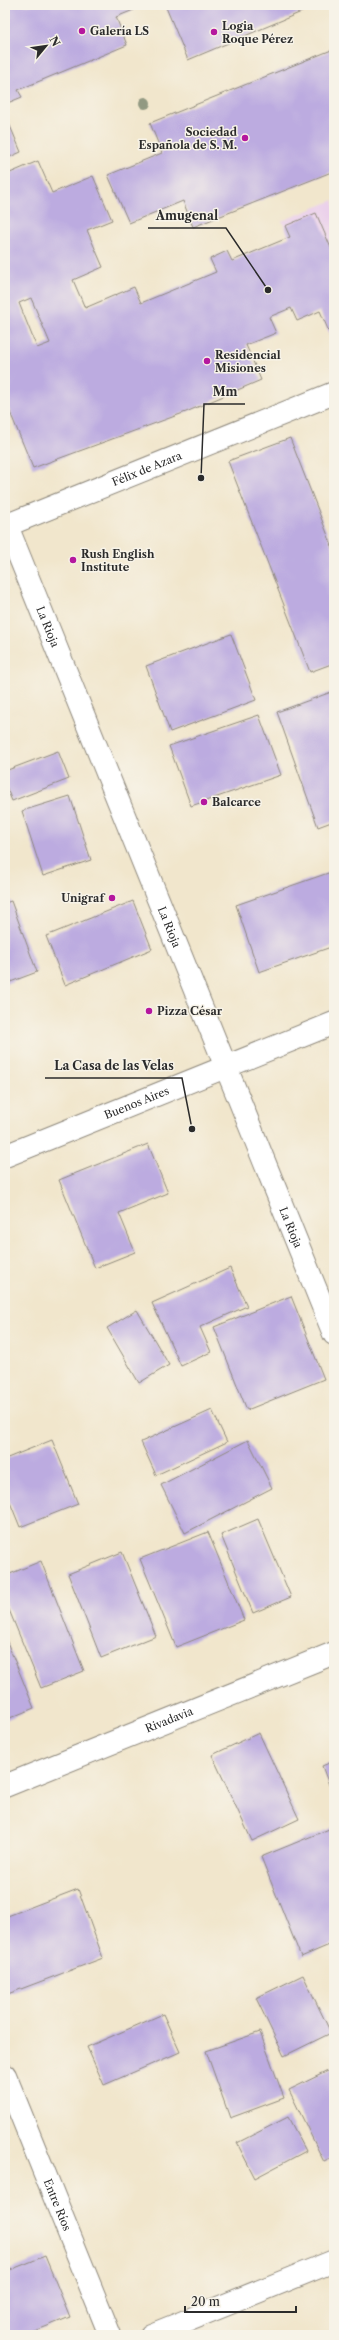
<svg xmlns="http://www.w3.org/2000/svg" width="339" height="2340" font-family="'Libre Caslon Text',serif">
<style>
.built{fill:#ebd1eb}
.building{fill:#bcabe0;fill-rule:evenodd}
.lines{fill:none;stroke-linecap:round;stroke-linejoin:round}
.minor-casing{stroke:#8e887c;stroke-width:24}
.minor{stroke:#fff;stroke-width:22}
.tree{fill:#929982}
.poi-dot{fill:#b5179e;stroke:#f7f3e8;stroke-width:1.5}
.labels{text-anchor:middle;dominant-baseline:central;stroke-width:3;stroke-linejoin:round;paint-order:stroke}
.poi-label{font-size:11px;font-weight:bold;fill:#2b2b2b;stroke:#f7f3e8;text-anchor:start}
.street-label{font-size:11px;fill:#2b2b2b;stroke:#f7f3e8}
.leader{fill:none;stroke:#2b2b2b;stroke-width:1.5}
.callout-dot{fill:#2b2b2b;stroke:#f7f3e8;stroke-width:1.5}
.callout-label{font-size:12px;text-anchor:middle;font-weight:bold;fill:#2b2b2b;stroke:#f7f3e8;stroke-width:3;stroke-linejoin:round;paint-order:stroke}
</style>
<rect width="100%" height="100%" fill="#f7f3e8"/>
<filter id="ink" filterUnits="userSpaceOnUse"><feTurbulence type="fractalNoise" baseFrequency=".025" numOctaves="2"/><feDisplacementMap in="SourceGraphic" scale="8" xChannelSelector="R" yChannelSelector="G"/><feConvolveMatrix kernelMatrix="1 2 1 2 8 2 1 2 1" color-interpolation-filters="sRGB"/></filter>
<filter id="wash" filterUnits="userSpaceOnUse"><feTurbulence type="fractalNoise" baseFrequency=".012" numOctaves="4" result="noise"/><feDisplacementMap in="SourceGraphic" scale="16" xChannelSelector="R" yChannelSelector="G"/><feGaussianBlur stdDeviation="0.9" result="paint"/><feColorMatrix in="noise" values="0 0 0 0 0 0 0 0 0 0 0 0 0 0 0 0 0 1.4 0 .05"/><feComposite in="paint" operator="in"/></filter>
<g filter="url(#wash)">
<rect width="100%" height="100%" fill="#f1e6cc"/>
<path class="built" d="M 334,200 L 334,345 L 282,221 Z"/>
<g id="blocks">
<path class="building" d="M 5,5 L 146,5 L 116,17 L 127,45 L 18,90 L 22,97 L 5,104 Z
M 165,5 L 318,5 L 188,60 Z
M 334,49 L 334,171 L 193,227 L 183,201 L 129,223 L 108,175 L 162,153 L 150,123 Z
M 5,114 L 21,152 L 5,159 Z
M 5,160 L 10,173 L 38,161 L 52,193 L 93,176 L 112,220 L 87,230 L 103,267 L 73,280 L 85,308 L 134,287 L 141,303 L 216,272 L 210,259 L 227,251 L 232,261 L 290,237 L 285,226 L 316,213 L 334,255 L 334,343 L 320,311 L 297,321 L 291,308 L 269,317 L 276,333 L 246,345 L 261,380 L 186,412 L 33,468 L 5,400 ZM 31,298 L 50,343 L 37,348 L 19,303 Z
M 290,438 L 334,551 L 334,663 L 310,672 L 228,461 Z
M 231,634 L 256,700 L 170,732 L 146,666 Z
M 334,691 L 334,821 L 318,827 L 277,712 Z
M 259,715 L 281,775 L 191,806 L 169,746 Z
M 58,751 L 69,779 L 12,801 L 5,784 L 5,771 Z
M 70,796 L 91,860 L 43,876 L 22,811 Z
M 334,871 L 334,946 L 259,972 L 236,905 Z
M 11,901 L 37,972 L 5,984 L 5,903 Z
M 133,901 L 152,949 L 65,985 L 46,936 Z
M 148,1144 L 168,1193 L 119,1213 L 135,1252 L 95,1268 L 59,1180 Z
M 230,1268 L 247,1306 L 200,1327 L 211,1352 L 181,1366 L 152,1303 Z
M 291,1296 L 324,1379 L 247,1410 L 214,1327 Z
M 137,1310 L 169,1365 L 139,1383 L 107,1328 Z
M 212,1410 L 227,1442 L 156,1475 L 141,1442 Z
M 52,1440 L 78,1504 L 20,1527 L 5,1490 L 5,1459 Z
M 248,1440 L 272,1488 L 185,1533 L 161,1485 Z
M 258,1519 L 291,1597 L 253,1613 L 221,1535 Z
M 208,1532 L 244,1620 L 176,1647 L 140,1559 Z
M 122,1552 L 156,1636 L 101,1658 L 68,1574 Z
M 41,1561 L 84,1671 L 41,1688 L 5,1600 L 5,1576 Z
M 5,1637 L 34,1708 L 5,1720 Z
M 259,1733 L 299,1819 L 252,1841 L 212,1755 Z
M 334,1761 L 334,1798 L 322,1766 Z
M 334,1827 L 334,1943 L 301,1957 L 261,1857 Z
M 78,1889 L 103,1958 L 5,1995 L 5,1917 Z
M 303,1975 L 331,2033 L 284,2056 L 256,1998 Z
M 163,2014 L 180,2052 L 104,2085 L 87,2047 Z
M 260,2032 L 284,2098 L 230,2118 L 206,2051 Z
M 334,2068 L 334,2157 L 324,2162 L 289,2090 Z
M 288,2117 L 306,2151 L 255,2178 L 237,2143 Z
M 45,2256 L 70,2317 L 25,2335 L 6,2335 L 5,2272 Z"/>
</g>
</g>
<g filter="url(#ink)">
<use href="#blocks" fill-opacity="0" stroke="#8e887c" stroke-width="1"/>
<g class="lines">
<defs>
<g id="minor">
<path id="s1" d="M 5,521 L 334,1334"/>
<path id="s2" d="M 5,526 L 334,393"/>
<path id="s3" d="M 5,1156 L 334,1023"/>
<path id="s4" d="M 5,1786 L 334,1653"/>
<path id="s5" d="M 5,2075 L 110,2335"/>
<path d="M 151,2335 L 334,2261"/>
</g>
</defs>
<use href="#minor" class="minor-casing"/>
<use href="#minor" class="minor"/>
</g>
<circle class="tree" cx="145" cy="103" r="6"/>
</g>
<g class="poi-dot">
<circle cx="82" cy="31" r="4"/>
<circle cx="214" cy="32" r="4"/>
<circle cx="245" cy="138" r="4"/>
<circle cx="207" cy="361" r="4"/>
<circle cx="73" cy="560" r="4"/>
<circle cx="204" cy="802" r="4"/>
<circle cx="112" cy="898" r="4"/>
<circle cx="149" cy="1011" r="4"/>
</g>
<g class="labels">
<g class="poi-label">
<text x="222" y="26">Logia<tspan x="222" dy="13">Roque Pérez</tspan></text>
<text x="90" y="31">Galería LS</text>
<text x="237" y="132" text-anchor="end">Sociedad<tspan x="237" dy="13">Española de S. M.</tspan></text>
<text x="215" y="355">Residencial<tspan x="215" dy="13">Misiones</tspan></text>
<text x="81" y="554">Rush English<tspan x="81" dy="13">Institute</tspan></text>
<text x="212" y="802">Balcarce</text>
<text x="104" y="898" text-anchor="end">Unigraf</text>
<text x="157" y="1011">Pizza César</text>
</g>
<g class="street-label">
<text stroke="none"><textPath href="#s2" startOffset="153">Félix de Azara</textPath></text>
<text stroke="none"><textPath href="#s1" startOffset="114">La Rioja</textPath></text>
<text stroke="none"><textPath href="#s1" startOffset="438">La Rioja</textPath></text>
<text stroke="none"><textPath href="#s3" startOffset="142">Buenos Aires</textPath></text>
<text stroke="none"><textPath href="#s1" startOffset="762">La Rioja</textPath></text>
<text stroke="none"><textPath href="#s4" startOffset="177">Rivadavia</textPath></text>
<text stroke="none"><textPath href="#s5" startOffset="140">Entre Ríos</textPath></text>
</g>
</g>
<path class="leader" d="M268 290L226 228H148M201 478L204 404H245M192 1129L182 1078H45"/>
<g class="callout-dot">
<circle cx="268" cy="290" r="4"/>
<circle cx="201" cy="478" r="4"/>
<circle cx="192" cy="1129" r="4"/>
</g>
<g class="callout-label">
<text x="187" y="220">Amugenal</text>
<text x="225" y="396">Mm</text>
<text x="114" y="1070">La Casa de las Velas</text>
</g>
<rect width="339" height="2340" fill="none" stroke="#f7f3e8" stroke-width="20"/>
<g transform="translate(46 46) rotate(61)" stroke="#f7f3e8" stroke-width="3" paint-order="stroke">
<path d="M0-3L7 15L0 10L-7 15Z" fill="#2b2b2b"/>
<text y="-6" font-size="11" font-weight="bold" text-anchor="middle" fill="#2b2b2b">N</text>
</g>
<path d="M185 2306v6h111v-6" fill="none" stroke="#2b2b2b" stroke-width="2"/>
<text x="191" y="2306" font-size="12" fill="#2b2b2b" stroke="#f7f3e8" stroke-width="3" paint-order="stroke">20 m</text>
</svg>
